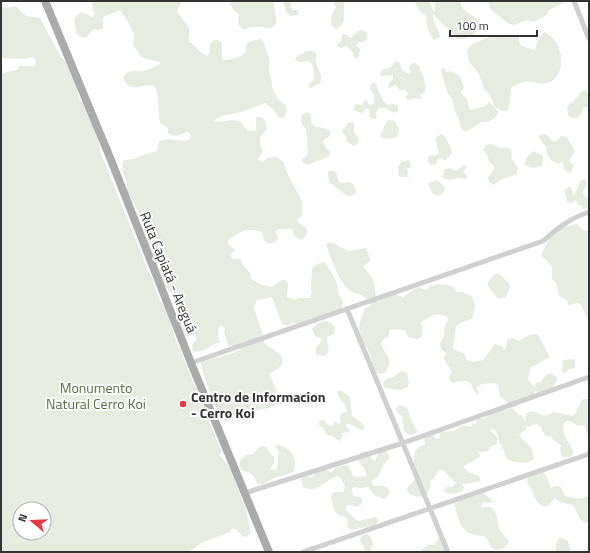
<svg xmlns="http://www.w3.org/2000/svg" width="590" height="553" font-family="'Titillium Web',sans-serif">
<style>
.green{fill:#e6ecdf;fill-rule:evenodd}
.lines{fill:none;stroke-linecap:round;stroke-linejoin:round}
.street{stroke:#d0d0d0;stroke-width:5}
.primary{stroke:#ababab;stroke-width:8}
.poi-dot{fill:#e63946;stroke:#fff;stroke-width:1.5}
.labels{text-anchor:middle;dominant-baseline:central;stroke-width:4;stroke-linejoin:round;paint-order:stroke}
.street-label{font-size:14px;fill:#333;stroke:#fff}
.park-label{font-size:14px;fill:#56703f;stroke:#fff}
.poi-label{font-size:14px;font-weight:bold;fill:#333;stroke:#fff;text-anchor:start}
</style>
<rect width="100%" height="100%" fill="#fff"/>
<path class="green" d="M 92,1 L 182,1 L 177,11 C 180,17 186,22 189,28 C 190,33 188,37 189,42 L 193,44 L 199,51 L 207,56 L 210,52 C 209,47 209,44 214,40 L 218,40 L 222,43 L 222,57 L 224,60 C 232,59 239,59 246,52 C 244,40 252,41 261,39 L 264,43 L 270,62 C 267,69 270,71 271,78 C 272,88 275,101 286,105 C 287,111 287,114 283,118 L 278,117 L 273,109 L 265,103 L 241,112 L 222,116 L 213,121 C 221,124 232,117 240,122 C 247,126 243,132 256,131 C 257,126 255,122 256,117 L 261,117 L 265,120 L 267,129 C 258,139 258,139 263,151 L 258,160 L 263,162 L 266,159 L 275,156 L 279,158 L 284,163 L 287,173 L 303,203 L 302,216 L 297,220 L 298,222 L 306,228 L 308,232 L 305,237 L 301,240 L 294,236 L 292,229 L 279,229 L 275,231 L 278,238 L 276,242 L 268,244 L 264,241 L 262,232 C 248,227 241,231 228,240 L 228,244 L 235,250 L 230,255 L 233,259 L 241,259 L 243,265 L 251,274 L 250,278 L 262,285 L 272,287 L 282,280 L 285,280 L 288,283 L 287,297 L 295,300 L 299,298 L 310,298 L 312,293 C 310,287 312,276 312,269 L 317,264 L 324,262 C 330,268 340,285 338,293 L 343,302 L 342,308 L 332,315 L 310,319 L 302,323 L 292,323 L 287,326 L 282,324 L 272,297 L 257,300 L 254,308 L 264,338 L 264,342 C 270,350 283,351 283,363 L 278,369 L 269,374 L 278,393 L 282,396 L 282,399 L 279,404 L 275,404 L 273,407 L 258,410 L 249,415 L 229,417 L 225,419 L 220,418 C 216,408 200,369 201,362 L 233,353 L 241,349 L 238,346 L 228,346 L 224,332 L 225,328 L 221,325 C 215,332 219,335 220,343 C 209,344 205,354 193,351 C 191,345 193,343 197,339 L 195,335 L 185,336 C 180,326 177,309 177,298 L 163,284 L 148,251 L 141,217 L 127,191 L 127,182 L 123,173 L 122,164 L 124,160 L 134,159 L 143,155 L 157,151 L 159,141 L 168,139 L 185,141 L 190,139 L 191,134 L 187,132 C 180,135 176,138 168,133 L 168,128 L 160,123 C 157,110 161,97 154,86 C 142,82 131,96 123,78 C 128,68 134,72 143,71 C 147,70 158,66 161,63 L 141,57 L 133,45 L 134,35 L 128,22 L 120,10 L 111,14 L 106,15 L 103,18 L 103,28 L 98,30 L 93,29 L 86,38 L 81,37 L 77,35 C 74,24 71,15 83,12 L 92,17 L 95,14 L 93,10 Z
M 228,1 L 273,1 C 284,46 263,18 244,30 C 237,26 238,21 239,14 C 231,11 233,6 228,1 Z
M 283,1 L 290,1 L 292,10 L 297,10 L 299,15 L 290,16 L 286,12 Z
M 333,1 L 343,1 C 345,5 344,6 344,11 C 343,21 347,21 337,29 L 332,26 C 330,19 331,14 336,8 Z
M 414,1 L 429,1 L 434,13 L 436,1 L 460,1 C 462,16 481,14 478,27 C 476,36 462,42 455,37 C 452,35 454,35 451,32 C 446,25 438,22 434,14 L 433,15 C 433,25 439,28 440,37 L 434,40 C 427,34 427,24 426,15 L 420,12 Z
M 487,1 L 568,1 L 549,10 L 547,15 L 534,22 L 526,20 L 515,25 L 509,24 L 491,10 Z
M 1,6 L 7,8 L 16,6 L 26,16 L 40,18 L 61,57 L 68,63 L 76,79 L 79,99 L 93,113 L 101,154 L 148,270 C 156,281 155,298 166,307 L 175,337 L 222,453 L 219,454 L 230,468 L 246,510 L 251,533 L 246,537 L 242,536 L 237,530 L 232,528 L 230,532 L 201,543 L 189,552 L 1,552 L 1,112 L 2,110 L 1,75 L 3,73 L 17,70 L 20,66 L 35,66 L 36,61 L 33,57 L 25,59 L 1,58 ZM 20,509 L 44,509 L 44,533 L 20,533 Z
M 363,30 L 367,33 L 367,38 L 364,42 L 359,42 L 356,46 L 360,49 L 358,59 L 354,57 L 353,52 L 346,46 L 341,48 L 337,46 L 337,44 L 340,43 L 343,34 L 348,35 L 351,38 L 358,31 Z
M 544,32 C 562,39 569,72 550,82 C 542,86 533,81 525,82 C 520,83 515,85 511,88 L 509,106 L 507,111 L 502,111 L 494,106 L 492,98 L 491,100 L 490,95 L 484,89 L 479,74 L 469,62 L 467,52 L 469,47 L 472,44 L 487,38 L 510,34 L 519,37 L 519,41 L 521,46 L 535,50 L 538,40 Z
M 305,51 C 308,51 312,50 315,52 C 318,55 316,57 316,61 C 316,69 324,73 320,83 L 311,88 L 309,88 L 309,83 L 313,81 C 315,74 314,66 309,61 L 300,62 L 295,60 L 297,56 L 304,53 Z
M 396,61 L 400,63 L 402,70 L 409,74 L 411,72 L 409,70 L 410,65 L 415,63 L 419,66 C 421,74 429,84 424,93 L 421,94 L 420,96 L 422,98 L 420,99 L 413,98 L 412,100 L 405,99 L 408,94 L 405,90 L 400,90 L 397,86 L 395,85 L 390,88 L 388,87 L 389,83 L 393,79 L 393,75 L 381,76 L 380,73 L 383,69 L 390,68 Z
M 444,68 L 447,72 L 450,71 L 460,76 L 464,88 L 461,92 L 463,96 L 466,97 L 470,110 L 485,106 L 489,102 L 499,112 L 496,117 L 488,122 L 482,122 L 467,131 L 464,131 L 461,128 L 458,116 L 455,112 L 452,99 L 448,94 L 441,72 L 441,69 Z
M 373,82 L 377,85 C 377,92 382,94 383,101 L 388,105 L 393,104 L 398,106 L 398,111 L 394,113 L 385,108 L 378,108 L 376,113 L 377,117 L 375,119 L 370,118 L 369,109 L 366,108 L 364,112 L 361,113 L 353,110 L 356,104 L 362,105 L 365,100 L 367,100 L 369,105 L 374,104 L 374,95 L 370,89 L 371,84 Z
M 586,90 L 588,94 L 589,108 L 584,107 L 580,116 L 578,115 L 577,118 L 572,118 L 568,116 L 567,107 L 570,103 C 574,102 575,98 579,96 L 580,92 Z
M 306,112 C 314,114 310,119 312,124 L 316,127 L 324,128 L 331,132 L 329,137 L 325,139 L 323,141 L 326,148 L 330,152 L 330,156 L 307,165 L 302,162 L 302,160 C 303,158 305,157 307,155 C 309,152 306,134 306,129 C 301,124 300,122 302,115 Z
M 388,120 L 395,121 L 399,129 L 398,136 L 389,139 L 388,138 L 384,139 L 380,137 L 381,132 L 384,131 L 383,128 Z
M 349,122 L 354,123 L 354,132 L 357,136 L 359,141 L 356,145 L 354,146 L 347,142 L 346,137 L 342,131 Z
M 440,134 L 443,134 C 446,139 451,146 452,153 L 445,161 L 441,158 L 437,160 L 437,164 L 431,165 L 428,162 L 428,157 L 431,155 L 435,156 L 439,154 L 436,142 L 436,137 L 439,136 Z
M 544,134 L 547,135 L 552,141 L 556,141 L 561,136 L 567,137 C 569,144 573,145 575,152 L 569,161 L 574,165 L 571,173 L 565,171 L 563,164 L 563,161 L 558,164 L 551,160 L 547,155 L 546,147 L 538,136 Z
M 491,144 L 500,148 L 504,147 L 511,149 C 512,152 511,157 512,159 C 515,167 521,164 516,175 L 502,179 L 494,185 L 489,182 L 488,177 L 494,169 L 493,165 L 489,162 L 488,157 L 483,149 L 486,145 Z
M 534,151 L 543,156 L 542,166 L 533,168 L 524,165 L 527,157 Z
M 409,160 L 411,166 L 410,168 L 407,168 L 409,177 L 400,177 L 398,175 L 399,173 L 398,167 L 401,162 Z
M 463,165 L 466,166 L 467,168 L 463,171 L 468,177 L 465,179 L 458,178 L 450,180 L 444,179 L 442,177 L 445,169 L 449,168 L 456,171 Z
M 331,170 L 336,172 L 339,182 L 344,183 L 349,182 L 353,184 L 356,192 L 355,194 L 351,196 L 347,196 L 329,182 L 328,172 Z
M 584,179 L 586,180 L 587,186 L 584,188 L 583,194 L 589,200 L 589,207 L 583,209 L 582,205 L 579,206 L 576,200 L 571,204 L 567,201 L 564,190 L 570,186 L 574,197 L 580,181 Z
M 437,180 L 445,187 L 444,192 L 438,196 L 432,193 L 428,183 Z
M 577,224 L 583,230 L 589,231 L 589,322 L 581,305 L 578,303 L 568,305 L 567,300 L 559,296 L 556,283 L 552,279 L 552,266 L 541,255 L 554,229 Z
M 331,242 L 349,251 L 366,248 L 371,261 L 363,266 L 373,279 L 377,302 L 395,294 L 403,297 L 406,295 L 410,292 L 418,287 L 427,290 L 431,285 L 435,286 L 436,284 C 444,285 453,283 456,292 L 463,292 L 472,296 L 475,306 L 472,319 L 462,322 L 456,326 L 453,346 L 454,350 L 464,353 L 467,360 L 473,362 L 483,360 L 495,344 L 502,346 L 504,350 L 506,349 L 507,340 L 513,338 L 518,341 C 526,338 529,332 538,335 L 550,357 L 530,368 L 528,379 L 535,388 L 535,384 L 538,382 L 541,382 L 543,378 L 550,373 L 558,378 L 552,389 L 537,394 L 535,389 L 536,391 L 531,396 L 522,400 L 514,407 L 508,405 L 506,401 L 500,396 L 498,386 L 495,383 L 482,384 L 476,387 L 479,393 L 478,395 C 475,392 474,389 472,386 C 468,378 459,382 452,383 L 449,378 L 451,373 L 451,370 L 443,358 L 447,354 L 441,349 L 440,344 L 444,335 L 445,325 L 448,321 L 447,316 C 433,312 433,316 421,322 L 423,331 L 422,336 L 418,339 L 409,338 L 404,330 L 390,329 L 388,337 L 384,339 L 381,343 C 386,359 394,355 386,372 L 381,374 L 377,373 C 373,367 372,361 370,355 C 368,348 362,342 360,336 C 357,326 362,317 365,308 L 370,306 L 372,302 C 368,300 365,297 361,295 C 357,293 353,293 349,290 C 339,282 330,257 326,244 Z
M 498,273 L 509,283 L 510,288 L 506,297 L 501,299 L 497,298 L 488,286 L 488,281 L 494,275 Z
M 324,321 C 329,322 334,323 335,329 L 334,334 L 327,337 C 326,344 331,346 327,355 L 323,356 L 316,354 L 316,347 L 320,344 L 322,339 L 315,336 L 312,329 L 317,324 Z
M 572,359 L 575,360 L 575,368 L 569,369 L 567,372 L 562,373 L 563,360 Z
M 402,371 L 407,373 L 409,382 L 408,387 L 400,390 L 385,388 L 383,384 C 385,378 388,379 393,377 C 396,375 399,372 402,371 Z
M 337,391 L 342,391 L 350,397 L 352,416 L 364,425 L 364,430 C 357,430 353,423 346,424 L 346,426 L 350,430 L 349,432 L 342,433 L 341,440 L 339,441 L 331,435 L 328,436 L 323,428 L 319,425 L 319,422 L 321,420 L 326,421 L 326,423 L 330,426 L 333,425 L 335,421 L 339,424 L 341,422 C 340,418 339,417 342,413 L 347,412 C 346,402 338,400 337,391 Z
M 583,399 L 588,399 L 589,402 L 589,440 L 587,435 L 585,426 L 583,425 L 578,426 L 570,421 L 566,421 L 563,425 C 563,438 570,442 574,453 L 571,457 L 562,457 L 560,451 L 561,445 L 553,440 L 551,436 L 546,436 L 543,432 L 541,427 L 537,424 L 528,427 L 526,424 L 526,430 L 519,434 L 522,439 L 532,448 L 534,459 C 527,465 514,463 507,459 L 502,446 L 499,443 L 498,435 L 494,429 L 490,430 L 497,437 L 497,444 L 490,447 L 488,451 L 483,452 L 479,452 L 480,456 C 476,461 469,462 464,466 L 464,468 L 470,473 L 479,476 L 481,481 L 467,484 L 462,484 L 464,488 L 461,492 C 454,493 450,496 443,491 L 447,487 L 452,487 L 456,483 L 443,470 L 439,470 L 434,478 L 430,481 L 431,486 L 426,495 L 417,497 L 409,494 L 407,489 C 409,484 413,482 416,478 C 415,470 411,455 417,449 C 418,447 423,446 425,444 L 424,437 L 433,435 L 436,439 L 440,438 L 440,433 L 442,432 L 454,431 L 462,425 L 471,427 L 473,423 L 477,424 L 476,422 L 478,419 L 485,418 L 491,413 L 512,408 L 519,415 L 522,415 L 525,422 L 526,414 L 531,411 C 540,412 544,420 553,412 L 573,416 C 578,411 578,404 583,399 Z
M 399,405 C 409,406 408,412 411,419 C 413,424 416,426 417,432 L 413,435 L 408,434 L 404,431 L 402,416 L 398,414 L 396,408 Z
M 277,445 C 291,447 298,458 294,472 L 274,478 L 263,484 L 258,484 C 256,481 255,477 252,475 C 247,468 240,476 240,461 L 246,455 L 253,454 L 258,448 L 262,446 L 267,447 L 269,452 L 274,457 L 274,462 L 270,470 L 276,469 C 279,464 277,458 279,453 L 276,447 Z
M 383,450 C 396,457 386,460 382,467 C 381,469 381,471 380,473 C 378,477 374,479 371,482 L 374,486 L 384,486 L 388,488 L 390,493 L 387,497 L 383,499 L 374,495 L 368,487 L 359,488 L 354,487 L 352,489 L 353,496 L 361,497 L 362,502 L 360,506 L 356,507 L 352,505 L 347,505 L 346,510 C 362,527 357,519 376,517 L 378,521 L 376,525 L 352,530 L 348,528 L 347,518 C 344,516 342,516 338,514 C 333,512 332,501 331,496 L 334,492 L 344,492 L 345,487 L 341,478 L 337,476 C 326,479 317,495 303,487 L 301,479 L 305,476 L 310,477 L 314,476 L 315,471 L 325,467 L 327,471 L 332,472 L 335,468 L 345,465 L 349,467 L 353,476 L 357,477 L 367,476 L 364,468 L 358,460 C 358,452 363,449 370,453 L 371,458 L 375,461 L 379,452 Z
M 537,470 L 546,474 L 551,488 L 556,486 L 561,487 L 565,496 C 574,498 582,501 589,495 L 589,523 C 578,524 578,511 573,505 L 559,502 L 555,498 L 549,505 L 544,507 L 540,505 L 534,497 L 533,492 L 528,484 L 527,479 L 530,475 Z
M 483,493 L 491,499 L 492,503 L 483,502 L 481,507 L 491,507 C 498,514 497,519 499,528 C 501,533 506,537 509,541 C 507,549 502,549 495,550 L 491,547 L 486,537 C 482,536 470,534 467,532 C 459,526 456,512 454,502 L 457,503 L 460,499 Z
M 365,534 L 370,536 L 373,542 L 371,551 L 376,552 L 366,552 L 360,540 L 361,537 Z
M 440,537 L 448,552 L 419,552 L 428,545 L 433,545 Z
M 559,537 L 568,541 L 571,552 L 555,552 C 557,547 555,542 559,537 Z"/>
<g class="lines">
<path class="street" d="M 574,1 L 589,39
M 347,309 L 448,552
M 191,363 L 543,241 C 559,227 569,219 589,212
M 245,493 L 403,443 L 589,377
M 303,552 L 589,454"/>
<path class="primary" d="M 45,1 L 111,160 L 191,363 L 269,552"/>
</g>
<circle class="poi-dot" cx="183" cy="404" r="4"/>
<g class="labels">
<g class="street-label">
<text transform="translate(169 272) rotate(68)">Ruta Capiatá - Areguá</text>
</g>
<g class="park-label">
<text x="96" y="387">Monumento<tspan x="96" dy="16">Natural Cerro Koi</tspan></text>
</g>
<g class="poi-label">
<text x="191" y="396">Centro de Informacion<tspan x="191" dy="16">- Cerro Koi</tspan></text>
</g>
</g>
<rect width="590" height="553" fill="none" stroke="#333333" stroke-width="4"/>
<g transform="translate(32 521) rotate(289)"><circle r="19" fill="#ffffff" stroke="#adadad"/>
<path d="M0-3L7 15L0 10L-7 15Z" fill="#e63946"/>
<text y="-6" font-size="11" font-weight="bold" text-anchor="middle" fill="#333333">N</text>
</g>
<path d="M450 30v6h87v-6" fill="none" stroke="#333333" stroke-width="2"/>
<text x="456" y="30" font-size="12" fill="#333333" stroke="#ffffff" stroke-width="3" paint-order="stroke">100 m</text>
</svg>
